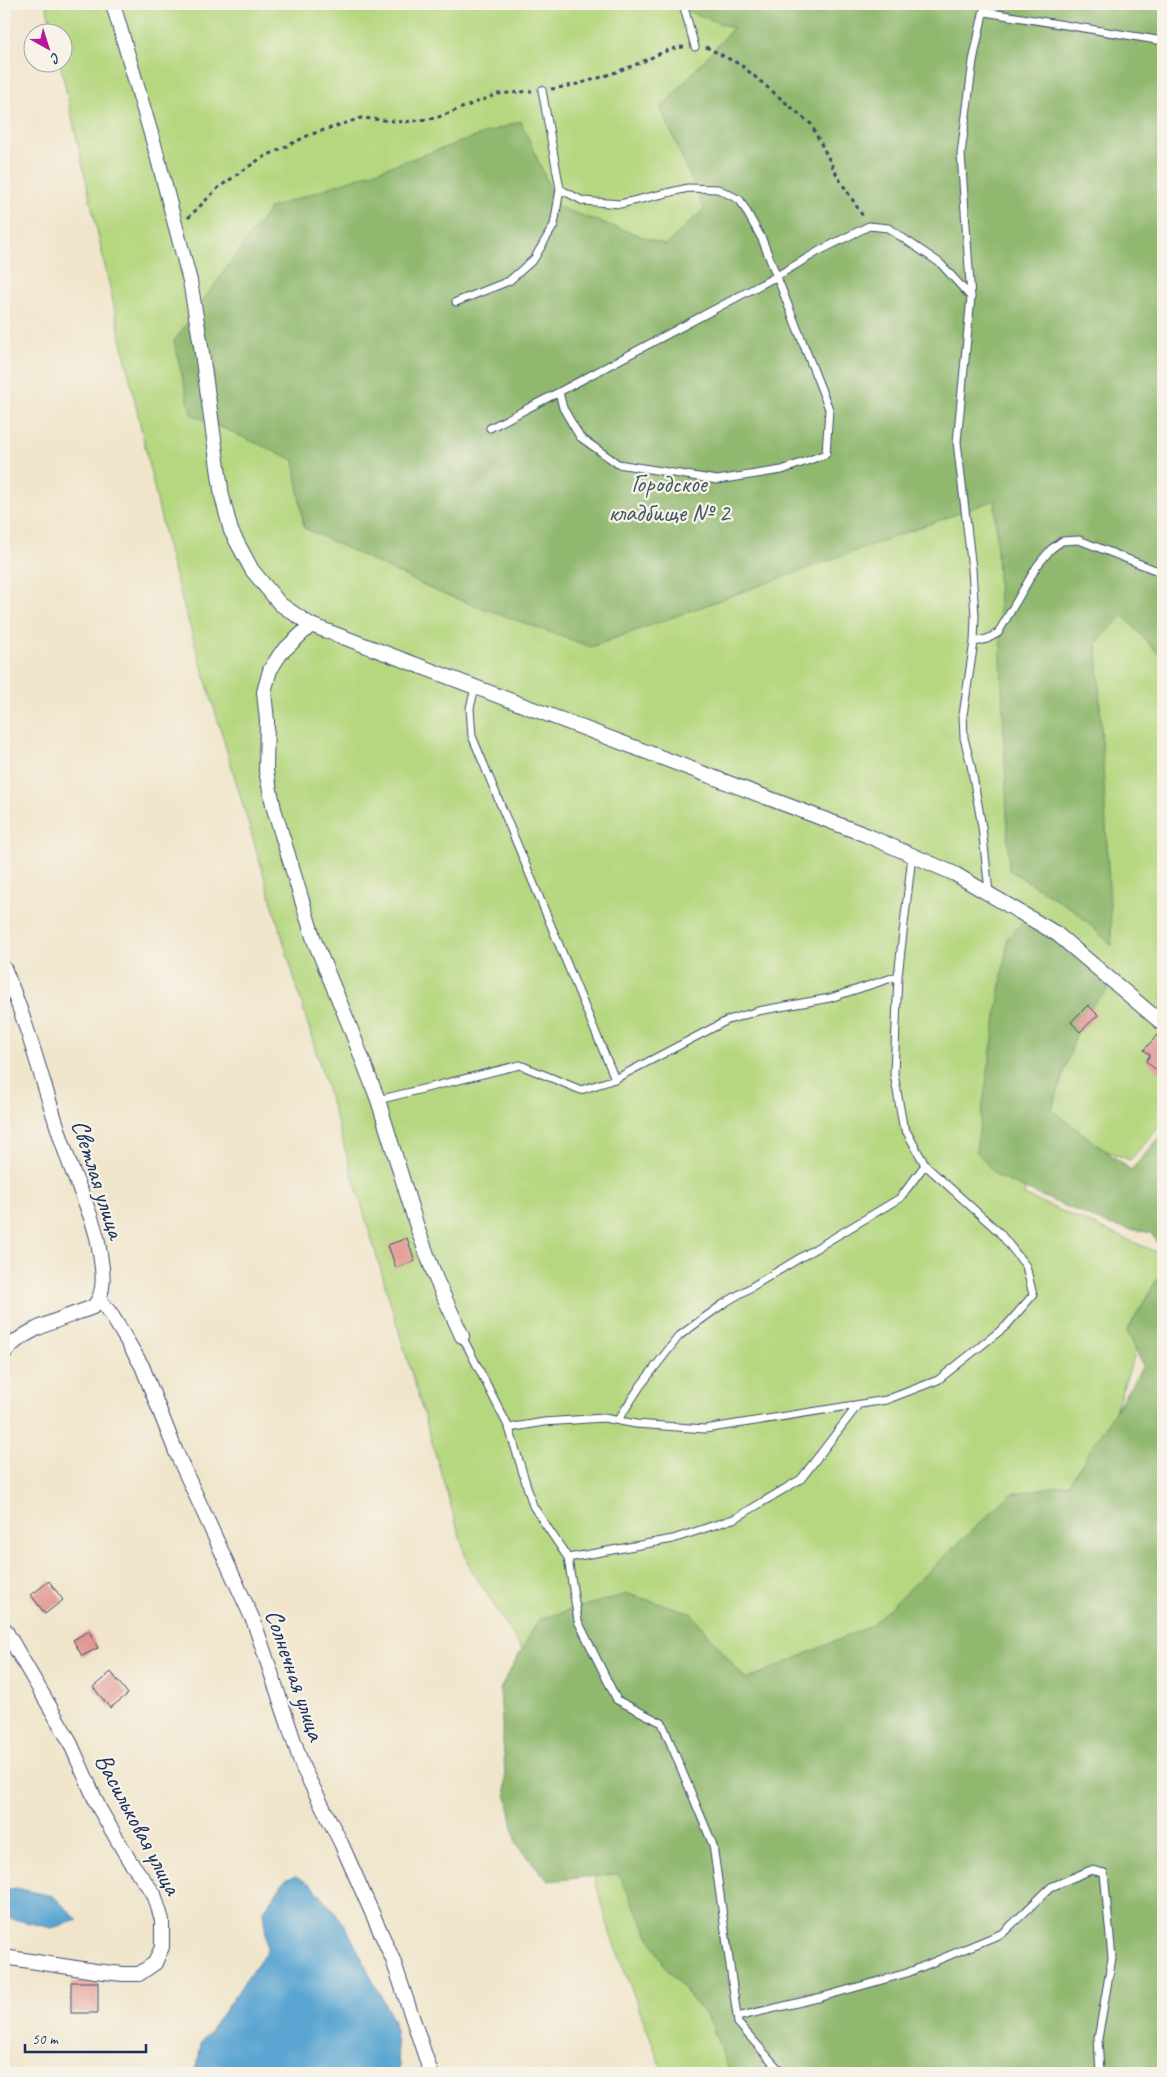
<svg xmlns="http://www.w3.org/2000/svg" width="1167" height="2077" font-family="Caveat,sans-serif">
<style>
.green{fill:#b5d77f;stroke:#68836e}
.forest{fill:#90b86e;stroke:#567466}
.water{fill:#5aa5d2;stroke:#3a6a98}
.building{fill:#e29994}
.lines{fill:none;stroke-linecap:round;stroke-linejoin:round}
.service-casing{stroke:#3b4a6e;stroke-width:9}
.minor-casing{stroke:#3b4a6e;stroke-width:16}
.path{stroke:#3b4a6e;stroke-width:3;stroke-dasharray:4 4;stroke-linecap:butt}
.service{stroke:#fff;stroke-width:7}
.minor{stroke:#fff;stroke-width:14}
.labels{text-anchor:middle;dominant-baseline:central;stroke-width:4.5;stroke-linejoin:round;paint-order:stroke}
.park-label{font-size:25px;fill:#425966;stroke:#f7f3e8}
.street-label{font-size:25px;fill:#1b2f5e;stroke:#f7f3e8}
</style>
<rect width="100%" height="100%" fill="#f7f3e8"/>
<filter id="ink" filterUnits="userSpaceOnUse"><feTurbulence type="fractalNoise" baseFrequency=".02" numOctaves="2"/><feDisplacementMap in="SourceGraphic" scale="10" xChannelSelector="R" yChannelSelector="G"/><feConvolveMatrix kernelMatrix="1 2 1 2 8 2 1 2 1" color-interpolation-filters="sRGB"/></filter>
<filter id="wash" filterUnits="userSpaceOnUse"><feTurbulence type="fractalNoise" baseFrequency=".0096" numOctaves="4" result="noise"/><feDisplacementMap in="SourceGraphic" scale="20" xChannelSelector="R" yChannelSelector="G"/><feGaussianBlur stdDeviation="1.12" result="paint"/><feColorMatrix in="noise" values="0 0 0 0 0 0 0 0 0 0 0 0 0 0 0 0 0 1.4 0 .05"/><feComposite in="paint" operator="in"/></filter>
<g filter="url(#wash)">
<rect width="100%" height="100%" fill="#f0e5cb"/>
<path class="green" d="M 46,4 L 1122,4 L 1163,22 L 1163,1123 L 1130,1160 L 1040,1124 L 1024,1195 L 1163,1255 L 1163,1273 L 1091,1480 L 1163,2073 L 664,2073 L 611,1936 L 536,1672 L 468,1564 L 170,559 L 60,63 L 62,62 L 62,32 L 53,32 Z"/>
<path class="forest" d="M 669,4 L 1163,4 L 1163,659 L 1123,615 L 1097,643 L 1112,946 L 1074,910 L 1009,870 L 995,500 L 591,647 L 438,592 L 304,528 L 294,460 L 191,414 L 174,341 L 270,208 L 521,121 L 558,207 L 666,245 L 704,209 L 661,108 L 733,28 Z
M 1025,920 L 1069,945 L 1114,984 L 1082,1016 L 1052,1110 L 1131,1170 L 1163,1134 L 1163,1252 L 1151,1233 L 1109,1225 L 998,1177 L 976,1151 L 1008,937 Z
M 1163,1269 L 1163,2073 L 730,2073 L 710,2021 L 664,1965 L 618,1874 L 548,1881 L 516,1843 L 506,1792 L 500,1689 L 539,1619 L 627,1594 L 690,1612 L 746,1680 L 870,1626 L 1011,1494 L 1069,1484 L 1143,1366 L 1127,1331 Z"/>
<path class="water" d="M 296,1876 L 313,1886 L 345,1925 L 394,2022 L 400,2073 L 196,2073 L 201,2044 L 267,1950 L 264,1910 L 286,1879 Z
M 15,1888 L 53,1896 L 78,1920 L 52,1928 L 4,1917 L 4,1891 Z"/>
<g id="blocks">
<path class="building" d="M 1088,1005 L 1098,1015 L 1080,1032 L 1071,1022 Z
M 1160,1032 L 1163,1033 L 1163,1076 L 1146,1061 L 1150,1055 L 1144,1050 Z
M 407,1238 L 415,1261 L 396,1268 L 388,1245 Z
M 49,1581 L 63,1600 L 45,1614 L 31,1595 Z
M 89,1631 L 98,1648 L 82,1656 L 73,1640 Z
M 111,1672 L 128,1694 L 110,1708 L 93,1687 Z
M 71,1982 L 98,1982 L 98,2013 L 71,2013 Z"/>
</g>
</g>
<g filter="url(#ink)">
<use href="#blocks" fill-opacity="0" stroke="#3b4a6e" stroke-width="1"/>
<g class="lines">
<defs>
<path id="service" d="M 683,4 L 695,47
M 985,4 L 973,61 L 961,154 L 971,297 L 957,442 L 972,569 L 975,616 L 974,642 L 963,715 L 964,738 L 971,765 L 982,827 L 989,892
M 985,12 L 1163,41
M 560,189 L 583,201 L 620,204 L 688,188 L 718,189 L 740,200 L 762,239 L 829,409 L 826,454 L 782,470 L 717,480 L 618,464 L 580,437 L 563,408 L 559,392 L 777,276 L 819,251 L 869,226 L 888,228 L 940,263 L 971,297
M 456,302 L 509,281 L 534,259 L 554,225 L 560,189 L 542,90
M 490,428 L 559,392
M 974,642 L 987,639 L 998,633 L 1037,566 L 1051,549 L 1062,541 L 1079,540 L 1163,573
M 475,688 L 470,708 L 472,736 L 615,1079
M 378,1100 L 520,1065 L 581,1090 L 615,1079 L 728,1020 L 758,1011 L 830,998 L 898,976
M 462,1336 L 509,1428 L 544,1422 L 604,1418 L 636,1424 L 705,1429 L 886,1400 L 938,1380 L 1006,1326 L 1033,1295 L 1026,1266 L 999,1232 L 925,1165 L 903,1125 L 894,1074 L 898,976 L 912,856
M 618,1420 L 641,1385 L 679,1336 L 723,1304 L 900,1198 L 925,1165
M 509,1428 L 533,1506 L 568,1558 L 673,1539 L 736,1518 L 801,1479 L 858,1405
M 568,1558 L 578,1621 L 617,1700 L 662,1723 L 713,1845 L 738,2023 L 782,2073
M 737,2017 L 822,1997 L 907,1973 L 1003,1933 L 1051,1887 L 1091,1870 L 1104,1873 L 1112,1958 L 1098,2039 L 1100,2073"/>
<path id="minor" d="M 113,4 L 154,144 L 190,281 L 201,346 L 222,496 L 231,531 L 252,570 L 280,604 L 311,625 L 866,835 L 955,874 L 1057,934 L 1163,1024
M 311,625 L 281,653 L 270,670 L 264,692 L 267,721 L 266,771 L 274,809 L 314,940 L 348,1022 L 378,1100 L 418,1230 L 436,1279 L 462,1336
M 4,968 C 30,1029 45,1093 67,1156 C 76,1184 92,1212 98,1242 C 101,1262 109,1291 93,1307 C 65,1318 22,1329 4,1353
M 100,1300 L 111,1314 L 142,1366 L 176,1452 L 254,1622 L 303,1768 L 341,1843 L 393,1960 L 431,2073
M 4,1628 L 69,1740 L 99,1808 L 129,1860 L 154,1894 L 162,1920 L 162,1947 L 155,1963 L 139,1974 L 123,1974 L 95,1971 L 4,1957"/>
</defs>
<use href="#service" class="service-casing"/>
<use href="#minor" class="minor-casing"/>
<path class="path" d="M 706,47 L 741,65 L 811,124 L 838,177 L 864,218
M 551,89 C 581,85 609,75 637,64 C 653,58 668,47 685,47
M 188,218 L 219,187 L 260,159 L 309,135 L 361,118 L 404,122 L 436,118 L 498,94 L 532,91"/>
<use href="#service" class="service"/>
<use href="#minor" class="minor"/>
</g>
</g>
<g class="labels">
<g class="park-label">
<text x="669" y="484">Городское<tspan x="669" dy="29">кладбище № 2</tspan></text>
</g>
<g class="street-label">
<text transform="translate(98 1179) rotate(72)">Светлая улица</text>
<text transform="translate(295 1675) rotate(71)">Солнечная улица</text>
<text transform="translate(138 1824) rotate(62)">Васильковая улица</text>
</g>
</g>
<rect width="1167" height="2077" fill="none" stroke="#f7f3e8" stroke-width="20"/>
<g transform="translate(48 48) rotate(141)"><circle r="24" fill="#f7f3e8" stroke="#9fa5b1"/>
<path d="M0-4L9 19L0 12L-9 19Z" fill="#b5179e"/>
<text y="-8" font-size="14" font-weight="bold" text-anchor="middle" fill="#1b2f5e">С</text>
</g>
<path d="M25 2044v8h121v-8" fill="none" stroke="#1b2f5e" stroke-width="2.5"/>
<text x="32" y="2044" font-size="15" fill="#1b2f5e" stroke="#f7f3e8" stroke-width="4" paint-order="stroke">50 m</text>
</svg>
